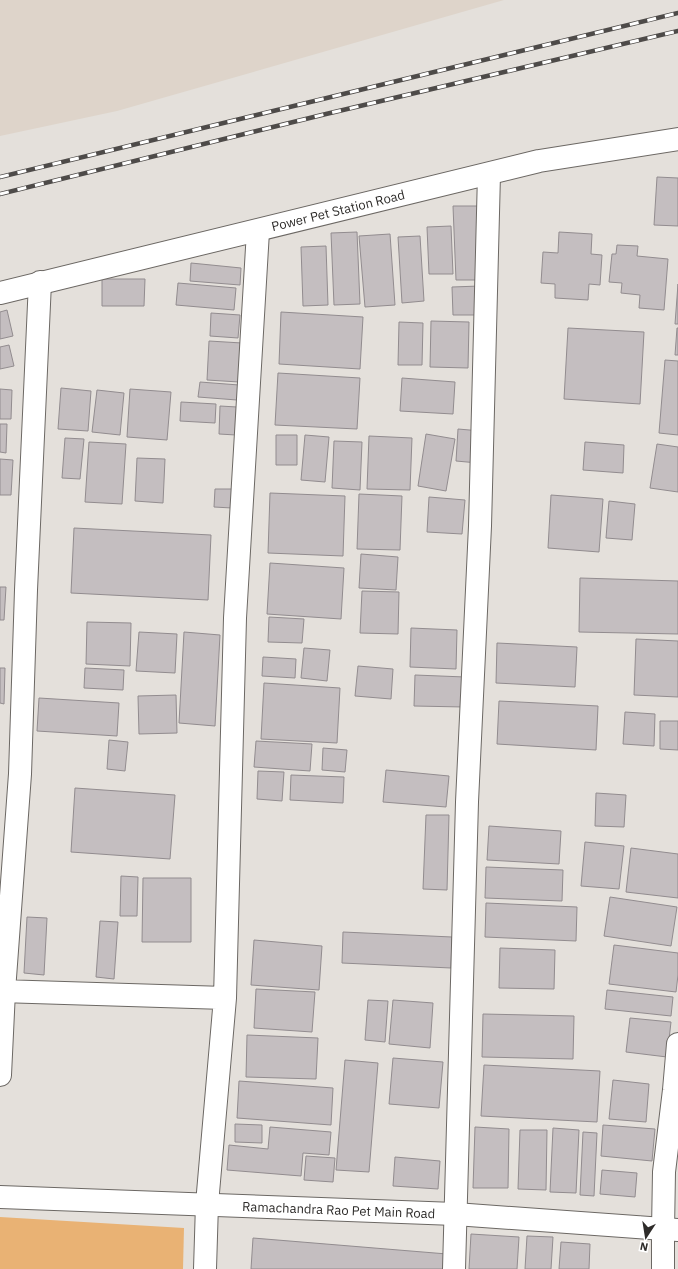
<svg xmlns="http://www.w3.org/2000/svg" width="678" height="1269" font-family="'IBM Plex Sans',sans-serif">
<style>
.built{fill:#ded4ca}
.green{fill:#e9b274}
.building{fill:#c4bec0;stroke:#928c8f}
.lines{fill:none;stroke-linecap:round;stroke-linejoin:round}
.minor-casing{stroke:#6c6864;stroke-width:24}
.tertiary-casing{stroke:#6c6864;stroke-width:24}
.minor{stroke:#fff;stroke-width:22}
.tertiary{stroke:#fff;stroke-width:22}
.rail-casing{stroke:#4e4b49;stroke-width:4.5}
.rail{stroke:#fff;stroke-width:3;stroke-dasharray:9;stroke-linecap:butt}
.labels{text-anchor:middle;dominant-baseline:central;stroke-width:3;stroke-linejoin:round;paint-order:stroke}
.street-label{font-size:13px;fill:#2e2c2a;stroke:#fff}
</style>
<rect width="100%" height="100%" fill="#e4e0db"/>
<path class="built" d="M 0,0 L 504,0 L 117,111 L 0,136 Z"/>
<path class="green" d="M 0,1217 L 184,1228 L 183,1269 L 0,1269 Z"/>
<path class="building" d="M 657,177 L 678,178 L 678,226 L 654,225 Z
M 453,206 L 480,206 L 482,280 L 456,280 Z
M 451,226 L 453,274 L 429,274 L 427,227 Z
M 357,232 L 360,304 L 334,305 L 331,233 Z
M 559,232 L 592,234 L 591,254 L 602,255 L 600,285 L 589,284 L 588,300 L 555,298 L 555,284 L 541,283 L 543,252 L 558,253 Z
M 390,234 L 395,305 L 365,307 L 359,236 Z
M 420,236 L 424,301 L 402,303 L 398,237 Z
M 617,245 L 638,246 L 637,256 L 668,259 L 664,310 L 639,308 L 640,295 L 621,293 L 622,283 L 609,282 L 612,254 L 616,254 Z
M 326,246 L 328,305 L 303,306 L 301,247 Z
M 191,263 L 241,268 L 240,285 L 190,281 Z
M 102,279 L 145,279 L 144,306 L 102,306 Z
M 178,283 L 236,288 L 234,310 L 176,305 Z
M 678,284 L 678,324 L 675,324 Z
M 480,286 L 481,315 L 453,315 L 452,287 Z
M 7,310 L 13,336 L 0,339 L 0,312 Z
M 281,312 L 363,317 L 360,369 L 279,364 Z
M 211,313 L 240,315 L 238,338 L 210,336 Z
M 431,321 L 469,322 L 468,368 L 430,367 Z
M 399,322 L 423,323 L 422,365 L 398,365 Z
M 568,328 L 644,332 L 640,404 L 564,399 Z
M 677,328 L 678,328 L 678,355 L 675,355 Z
M 209,341 L 242,343 L 239,382 L 207,380 Z
M 9,345 L 14,366 L 0,369 L 0,347 Z
M 665,360 L 678,361 L 678,435 L 659,433 Z
M 278,373 L 360,378 L 357,429 L 275,425 Z
M 402,378 L 455,382 L 453,414 L 400,411 Z
M 200,382 L 239,385 L 237,400 L 198,397 Z
M 61,388 L 91,391 L 88,431 L 58,429 Z
M 0,389 L 12,390 L 11,419 L 0,419 Z
M 130,389 L 171,392 L 167,440 L 127,437 Z
M 97,390 L 124,393 L 120,435 L 92,432 Z
M 181,402 L 216,404 L 215,423 L 180,421 Z
M 220,406 L 237,407 L 236,435 L 219,434 Z
M 0,424 L 7,424 L 6,453 L 0,452 Z
M 458,429 L 481,431 L 478,463 L 456,461 Z
M 426,434 L 455,439 L 446,491 L 418,486 Z
M 276,435 L 297,435 L 297,465 L 276,465 Z
M 305,435 L 329,437 L 325,482 L 301,480 Z
M 369,436 L 412,438 L 410,490 L 367,489 Z
M 65,438 L 84,439 L 80,479 L 62,478 Z
M 334,441 L 362,442 L 360,490 L 332,488 Z
M 89,442 L 126,444 L 122,504 L 85,502 Z
M 585,442 L 624,445 L 623,473 L 583,470 Z
M 657,444 L 678,447 L 678,492 L 650,488 Z
M 137,458 L 165,459 L 163,503 L 135,501 Z
M 0,459 L 13,460 L 11,495 L 0,495 Z
M 215,489 L 233,489 L 232,508 L 214,507 Z
M 270,493 L 345,496 L 343,556 L 268,553 Z
M 359,494 L 402,496 L 400,550 L 357,549 Z
M 551,495 L 603,499 L 599,552 L 548,548 Z
M 429,497 L 465,500 L 462,534 L 427,532 Z
M 609,501 L 635,504 L 632,540 L 606,538 Z
M 74,528 L 211,535 L 208,600 L 71,593 Z
M 361,554 L 398,557 L 396,590 L 359,588 Z
M 270,563 L 344,568 L 341,619 L 267,614 Z
M 580,578 L 678,581 L 678,634 L 579,632 Z
M 0,587 L 6,587 L 4,620 L 0,620 Z
M 362,591 L 399,592 L 398,634 L 360,633 Z
M 269,617 L 304,619 L 302,643 L 268,642 Z
M 87,622 L 131,623 L 130,666 L 86,664 Z
M 411,628 L 457,630 L 456,669 L 410,667 Z
M 139,632 L 177,634 L 175,673 L 136,671 Z
M 184,632 L 220,635 L 215,726 L 179,723 Z
M 636,639 L 678,641 L 678,697 L 634,695 Z
M 497,643 L 577,647 L 575,687 L 496,683 Z
M 304,648 L 330,650 L 327,681 L 301,678 Z
M 263,657 L 296,659 L 295,678 L 262,676 Z
M 358,666 L 393,669 L 391,699 L 355,696 Z
M 0,668 L 5,668 L 4,704 L 0,703 Z
M 85,668 L 124,670 L 123,690 L 84,688 Z
M 415,675 L 465,677 L 464,707 L 414,706 Z
M 264,683 L 340,688 L 337,743 L 261,739 Z
M 176,695 L 177,733 L 139,734 L 138,696 Z
M 39,698 L 119,703 L 117,736 L 37,731 Z
M 499,701 L 598,706 L 596,750 L 497,744 Z
M 625,712 L 655,714 L 654,746 L 623,744 Z
M 660,721 L 678,721 L 678,750 L 660,749 Z
M 109,740 L 128,742 L 125,771 L 107,769 Z
M 256,741 L 312,744 L 310,771 L 254,767 Z
M 323,748 L 347,750 L 345,772 L 322,770 Z
M 386,770 L 449,776 L 446,807 L 383,802 Z
M 258,771 L 284,772 L 282,801 L 257,799 Z
M 291,775 L 344,777 L 343,803 L 290,800 Z
M 75,788 L 175,795 L 170,859 L 71,852 Z
M 596,793 L 626,795 L 624,827 L 595,826 Z
M 426,815 L 449,815 L 447,890 L 423,889 Z
M 489,826 L 561,831 L 559,864 L 487,860 Z
M 585,842 L 624,846 L 619,889 L 581,886 Z
M 631,848 L 678,854 L 678,898 L 626,892 Z
M 486,867 L 563,870 L 562,901 L 485,898 Z
M 121,876 L 138,877 L 137,916 L 120,916 Z
M 143,878 L 191,878 L 191,942 L 142,942 Z
M 610,897 L 677,907 L 671,946 L 604,936 Z
M 486,903 L 577,907 L 576,941 L 485,937 Z
M 27,917 L 47,918 L 44,975 L 24,973 Z
M 100,921 L 118,922 L 114,979 L 96,977 Z
M 343,932 L 452,937 L 451,968 L 342,963 Z
M 254,940 L 322,946 L 319,990 L 251,985 Z
M 614,945 L 678,953 L 678,975 L 676,992 L 609,984 Z
M 500,948 L 555,950 L 554,989 L 499,988 Z
M 256,989 L 315,992 L 312,1032 L 254,1028 Z
M 607,990 L 673,997 L 671,1016 L 605,1009 Z
M 368,1000 L 388,1001 L 385,1042 L 365,1040 Z
M 393,1000 L 433,1003 L 430,1048 L 389,1044 Z
M 483,1014 L 574,1016 L 573,1059 L 482,1057 Z
M 630,1018 L 671,1022 L 667,1057 L 626,1052 Z
M 247,1035 L 318,1038 L 316,1079 L 246,1077 Z
M 393,1058 L 443,1062 L 439,1108 L 389,1104 Z
M 345,1060 L 378,1063 L 369,1172 L 336,1170 Z
M 484,1065 L 600,1071 L 597,1122 L 481,1116 Z
M 613,1080 L 649,1084 L 646,1122 L 609,1119 Z
M 239,1081 L 333,1088 L 331,1125 L 237,1118 Z
M 235,1124 L 262,1125 L 262,1143 L 235,1142 Z
M 603,1125 L 655,1129 L 652,1161 L 601,1156 Z
M 270,1127 L 331,1132 L 329,1155 L 303,1153 L 301,1176 L 227,1170 L 229,1145 L 268,1149 Z
M 475,1127 L 509,1129 L 508,1188 L 473,1188 Z
M 553,1128 L 579,1130 L 576,1193 L 550,1192 Z
M 520,1130 L 547,1130 L 546,1190 L 518,1189 Z
M 583,1132 L 597,1133 L 594,1196 L 580,1195 Z
M 306,1156 L 335,1158 L 333,1182 L 304,1180 Z
M 395,1157 L 440,1161 L 438,1189 L 393,1186 Z
M 602,1170 L 637,1173 L 635,1197 L 600,1194 Z
M 471,1234 L 519,1237 L 517,1269 L 469,1269 Z
M 527,1236 L 553,1237 L 551,1269 L 525,1269 Z
M 253,1238 L 447,1254 L 446,1269 L 251,1269 Z
M 561,1242 L 590,1244 L 589,1269 L 559,1269 Z"/>
<g class="lines">
<defs>
<path id="minor" d="M 0,991 L 225,998
M 0,1075 L 4,991 L 20,774 L 26,590 L 40,282
M 663,1230 L 664,1172 L 674,1090 L 678,1044
M 205,1269 L 207,1204 L 225,998 L 235,618 L 258,231
M 454,1269 L 467,802 L 480,526 L 489,174"/>
<g id="tertiary">
<path id="s1" d="M 0,293 L 539,161 L 678,139"/>
<path id="s2" d="M 0,1197 L 455,1214 L 678,1230"/>
<path d="M 663,1269 L 663,1230"/>
</g>
</defs>
<use href="#minor" class="minor-casing"/>
<use href="#tertiary" class="tertiary-casing"/>
<use href="#minor" class="minor"/>
<use href="#tertiary" class="tertiary"/>
<defs>
<path id="rail" d="M 0,177 L 678,13
M 0,194 L 326,114 L 678,31"/>
</defs>
<use href="#rail" class="rail-casing"/>
<use href="#rail" class="rail"/>
</g>
<g class="labels">
<g class="street-label">
<text stroke="none"><textPath href="#s1" startOffset="348">Power Pet Station Road</textPath></text>
<text stroke="none"><textPath href="#s2" startOffset="339">Ramachandra Rao Pet Main Road</textPath></text>
</g>
</g>
<g transform="translate(646 1237) rotate(192)" stroke="#ffffff" stroke-width="3" paint-order="stroke">
<path d="M0-3L7 15L0 10L-7 15Z" fill="#2e2c2a"/>
<text y="-6" font-size="11" font-weight="bold" text-anchor="middle" fill="#2e2c2a">N</text>
</g>
</svg>
